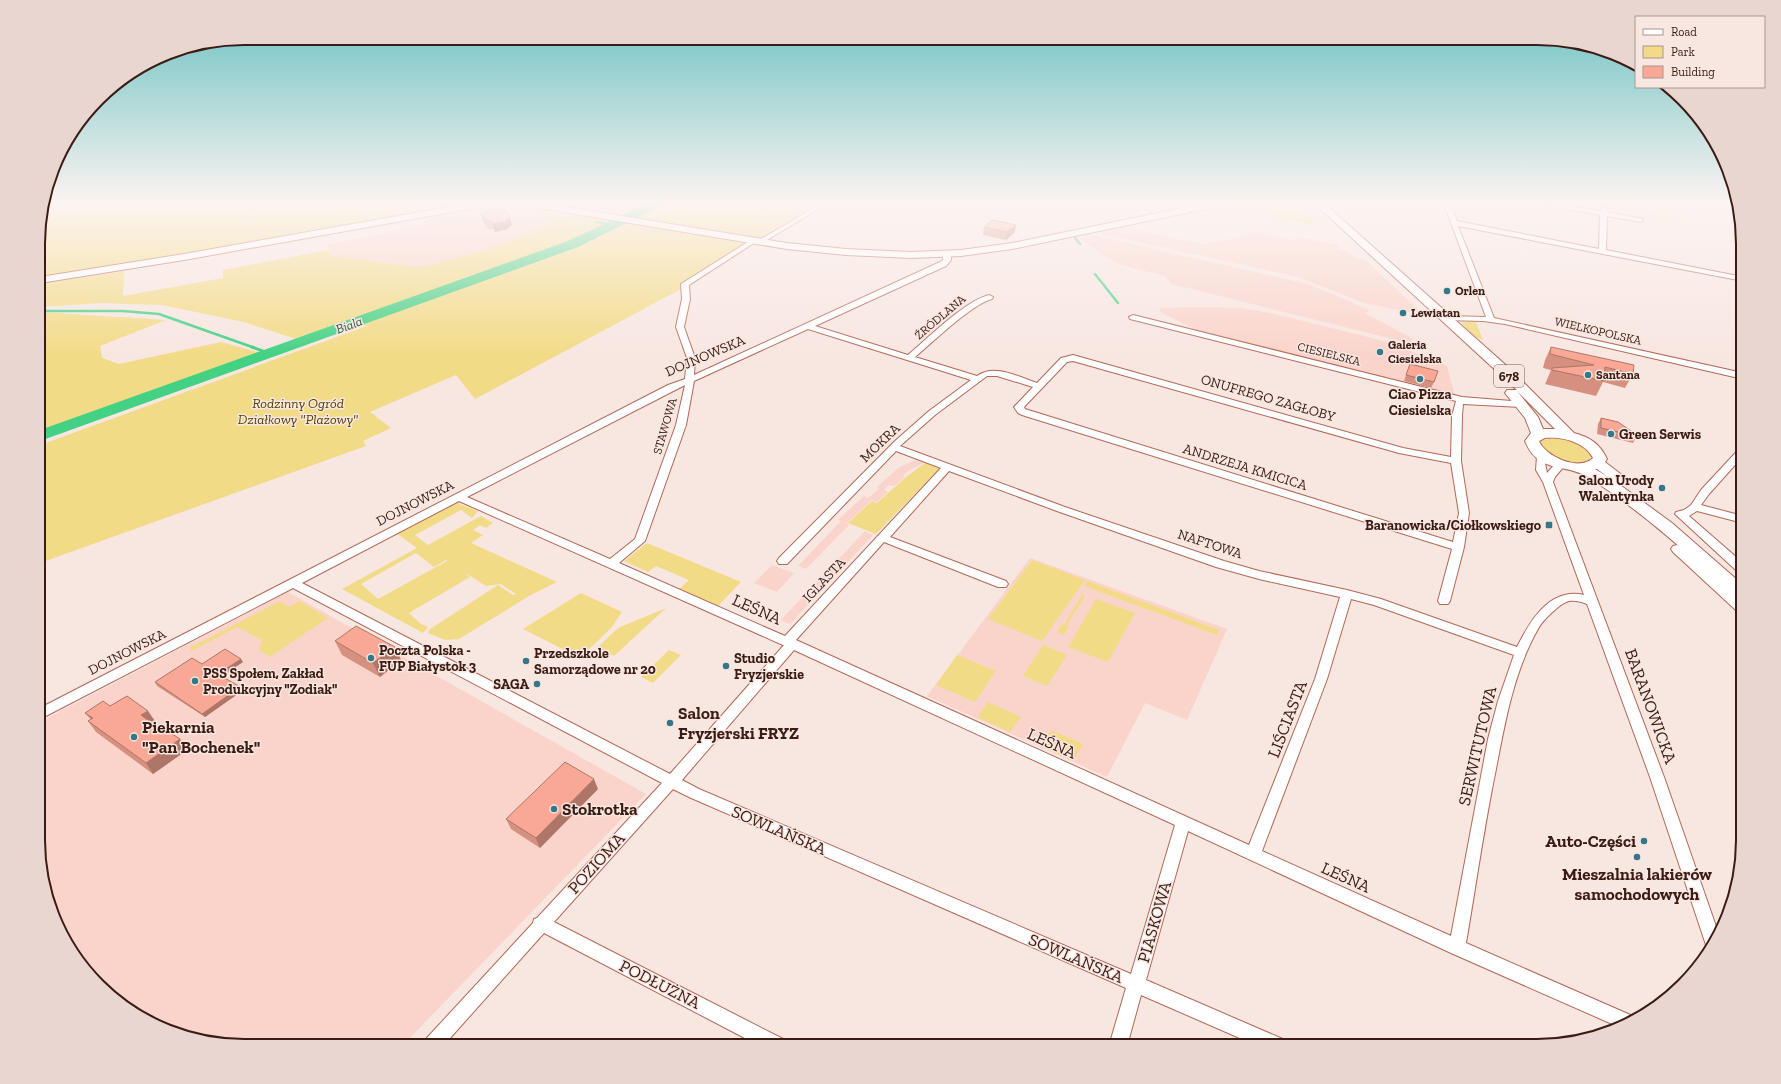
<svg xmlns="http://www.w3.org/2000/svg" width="1781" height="1084" font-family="'Zilla Slab',serif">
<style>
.built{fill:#fad4cb}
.green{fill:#f2db87;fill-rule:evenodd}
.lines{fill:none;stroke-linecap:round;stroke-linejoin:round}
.stream-far1{stroke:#43d183;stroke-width:2.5}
.stream{stroke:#43d183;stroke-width:3}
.river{fill:#43d183;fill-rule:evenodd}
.minor-casing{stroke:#b46855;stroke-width:2}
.highway-casing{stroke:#b46855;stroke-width:2}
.minor{fill:#fff;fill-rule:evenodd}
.highway{fill:#fff;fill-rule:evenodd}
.wall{fill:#d5907f}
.shaded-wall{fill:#ae7668}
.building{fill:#f8a894;stroke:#ae7668}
.poi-dot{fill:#347888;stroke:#f8e6e1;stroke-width:1.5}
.labels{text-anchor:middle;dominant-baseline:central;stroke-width:3;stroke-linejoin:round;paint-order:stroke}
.far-poi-label{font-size:12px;font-weight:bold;fill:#3b1c14;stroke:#f8e6e1;text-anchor:start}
.far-street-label{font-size:12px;fill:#3b1c14;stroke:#f8e6e1}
.far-water-label{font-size:13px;font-style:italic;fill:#275d3d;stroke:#f8e6e1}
.shield{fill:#f8e6e1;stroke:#745952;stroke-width:1}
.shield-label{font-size:13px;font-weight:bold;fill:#3b1c14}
.street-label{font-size:14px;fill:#3b1c14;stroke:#f8e6e1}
.poi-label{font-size:14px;font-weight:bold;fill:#3b1c14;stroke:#f8e6e1;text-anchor:start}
.park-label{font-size:14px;font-style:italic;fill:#504100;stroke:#f8e6e1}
.near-street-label{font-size:17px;fill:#3b1c14;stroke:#f8e6e1}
.near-poi-label{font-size:17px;font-weight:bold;fill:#3b1c14;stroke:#f8e6e1;text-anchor:start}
.rim{fill:none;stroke:#3b1c14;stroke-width:2}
</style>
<rect width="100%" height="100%" fill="#f8e6e1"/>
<path class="built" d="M 567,204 L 651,204 L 628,216 Z
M 504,206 L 531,208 L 551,224 L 485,250 L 420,267 L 331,256 L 327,245 L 424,224 L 422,220 L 441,215 Z
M 1124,227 L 1204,245 L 1245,235 L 1249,231 L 1298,241 L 1298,237 L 1338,245 L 1338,250 L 1347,251 L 1357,258 L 1364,259 L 1424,315 L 1364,303 L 1303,279 L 1303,278 L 1099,233 Z
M 1092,235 L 1303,283 L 1328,292 L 1370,311 L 1365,313 L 1413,339 L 1409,343 L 1172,284 L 1164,276 L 1119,264 L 1101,254 L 1078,237 Z
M 1204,307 L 1240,308 L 1271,313 L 1388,342 L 1447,366 L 1456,401 L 1219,342 L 1159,311 L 1161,308 Z
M 915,460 L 924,463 L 908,471 L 903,476 L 905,477 L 894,486 L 889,485 L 884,490 L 888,492 L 877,502 L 872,500 L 847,523 L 849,525 L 806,569 L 798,566 L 841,521 L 838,520 L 864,496 L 868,498 L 879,489 L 877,487 L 898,468 Z
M 865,531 L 873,535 L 790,624 L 781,620 Z
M 1030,558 L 1227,629 L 1187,720 L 1145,703 L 1107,777 L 927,696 Z
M 772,565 L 794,573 L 777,592 L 754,583 Z
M 288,592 L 646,794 L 402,1046 L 244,1046 L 190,1039 L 141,1018 L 98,986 L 73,954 L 49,907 L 40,867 L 40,722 Z"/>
<path class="green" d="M 73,204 L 453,204 L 384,219 L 183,255 L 40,278 L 40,219 L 73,206 Z
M 651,204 L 817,204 L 755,240 L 754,244 L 696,281 L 475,399 L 456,375 L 370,412 L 391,428 L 363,441 L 366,446 L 40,563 L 40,445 L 367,326 L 354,321 L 299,340 L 244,322 L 162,305 L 101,303 L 40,307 L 40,284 L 124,271 L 123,296 L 223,278 L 223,270 L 328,250 L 331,256 L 420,267 L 485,250 L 551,224 L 531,208 L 558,212 L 551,217 L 562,219 L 569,215 L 578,215 L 617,222 Z
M 1234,204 L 1295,204 L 1318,226 L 1226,206 Z
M 1589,204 L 1637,204 L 1684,211 L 1688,213 L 1683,215 L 1647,211 L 1683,220 L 1670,220 L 1613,210 Z
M 40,312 L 166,320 L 100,346 L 102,358 L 119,364 L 221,342 L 264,354 L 40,435 Z
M 1463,322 L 1476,322 L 1483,340 L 1474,336 L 1462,324 Z
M 1552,438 C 1566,439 1581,442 1590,455 L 1590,459 C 1572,472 1554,457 1540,446 L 1541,441 Z
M 925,463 L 939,469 L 876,534 L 848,523 L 872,501 L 877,503 L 906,477 Z
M 457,503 L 478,511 L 472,518 L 461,510 L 415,535 L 428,545 L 481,516 L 493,523 L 486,528 L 480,525 L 473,530 L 483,535 L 471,543 L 557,582 L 529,596 L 459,639 L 445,640 L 428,633 L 430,629 L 498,585 L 513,595 L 516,594 L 501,584 L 486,586 L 464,572 L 470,577 L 409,613 L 421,624 L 428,627 L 423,633 L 342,589 L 417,548 L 396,533 L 406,528 L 408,530 L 407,528 ZM 416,553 L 434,567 L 446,560 L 447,561 L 378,599 L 361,584 Z
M 647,543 L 741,582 L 718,606 L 679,589 L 689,580 L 656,566 L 648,572 L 624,561 Z
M 1032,560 L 1085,580 L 1042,641 L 988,619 Z
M 1087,581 L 1219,630 L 1217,635 L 1084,586 Z
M 581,593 L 622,612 L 611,628 L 580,658 L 523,629 Z
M 1082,595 L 1085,596 L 1067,625 L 1069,626 L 1064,635 L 1057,632 L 1062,624 L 1064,625 Z
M 1096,599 L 1135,613 L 1108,662 L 1068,647 Z
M 280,601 L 289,607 L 299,601 L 328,618 L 270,657 L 259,650 L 262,640 L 237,627 L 192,651 L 189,648 Z
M 666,608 L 614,656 L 597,648 L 618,628 Z
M 1043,645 L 1067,655 L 1047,686 L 1023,676 Z
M 669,650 L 681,655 L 653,683 L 641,677 Z
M 957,655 L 996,671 L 975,702 L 936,685 Z
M 988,702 L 1021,717 L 1010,732 L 977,717 Z
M 1051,730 L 1083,744 L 1073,761 L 1040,746 Z"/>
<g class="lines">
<path class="stream-far1" d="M 596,222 L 613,225
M 1075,238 L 1080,244
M 1095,274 L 1118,303
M 40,311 L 123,311 L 159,314 L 255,348"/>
<path class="stream" d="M 252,347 L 268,353"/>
<path class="river" d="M 646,204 L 661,204 L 659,207 L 578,247 L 40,441 L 40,430 L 568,241 Z"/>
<defs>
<path id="minor" d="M 820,204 L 827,204 L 762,243 L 756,242 Z
M 1444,204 L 1450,204 L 1457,221 L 1599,249 L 1600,215 L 1547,206 L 1544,204 L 1557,204 L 1600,211 L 1602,208 L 1604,207 L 1607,209 L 1607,212 L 1643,219 L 1643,221 L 1641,222 L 1607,216 L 1606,250 L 1743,277 L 1743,281 L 1458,226 L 1494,318 L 1743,373 L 1743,379 L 1505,324 L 1483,321 L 1444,320 L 1444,316 L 1447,316 L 1486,317 Z
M 751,240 L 757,241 L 689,285 L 690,299 L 684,327 L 695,358 L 694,375 L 940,262 L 943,260 L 943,254 L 947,252 L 951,254 L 951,260 L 946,266 L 815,326 L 908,355 C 928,338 965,301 989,295 L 993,297 L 992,299 C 972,304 933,342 915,357 L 977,376 C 994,363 1019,377 1037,383 L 1061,358 L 1073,355 L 1403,448 L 1451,457 L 1452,416 L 1456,401 L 1130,319 L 1129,317 L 1133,315 L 1462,397 L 1524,402 L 1526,404 L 1521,407 L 1463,404 L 1462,416 L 1461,461 L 1469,513 L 1464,547 L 1450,601 L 1448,604 L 1440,604 L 1438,601 L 1452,549 L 1022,415 L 1018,413 L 1014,407 L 1033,387 L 997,376 L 987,376 L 935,415 L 900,446 L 1065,507 L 1224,561 L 1259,571 L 1347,590 L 1381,599 L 1517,647 C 1530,621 1550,587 1584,595 L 1543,482 L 1536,470 L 1537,456 L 1542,453 L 1547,456 L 1545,463 L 1547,473 L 1556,463 L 1564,463 L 1565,465 L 1555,477 L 1553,482 L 1664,777 L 1719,935 L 1715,943 L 1708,951 L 1650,777 L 1587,604 C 1582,602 1575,600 1569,601 C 1560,603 1542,621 1538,629 C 1514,671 1505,722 1496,769 C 1484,827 1476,885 1466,943 L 1635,1017 L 1636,1020 L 1619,1027 L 1451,953 L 1188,831 L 1146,980 L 1285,1040 L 1288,1046 L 1258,1046 L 1141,995 L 1127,1046 L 1109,1046 L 1126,988 L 689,797 L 673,789 L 554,922 L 785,1040 L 788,1046 L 760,1046 L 544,933 L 443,1046 L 422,1046 L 425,1040 L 533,923 L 534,919 L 537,918 L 662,783 L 293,588 L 40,719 L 40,708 L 668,385 L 685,379 L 687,358 L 676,327 L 682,299 L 681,284 ZM 808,329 L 971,380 L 929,411 L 895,441 L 779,558 L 777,561 L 779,564 L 787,564 L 896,451 L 941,468 L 785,636 L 619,563 L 645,541 L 686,425 L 694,381 ZM 1073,361 L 1399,453 L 1451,463 L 1459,513 L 1453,542 L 1025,409 L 1024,407 L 1067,362 ZM 685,385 L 676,425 L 635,539 L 610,559 L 467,497 ZM 949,471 L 1057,511 L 1216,567 L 1259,579 L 1340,597 L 1315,679 L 1249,845 L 796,640 L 884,542 L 998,587 L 1006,587 L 1008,584 L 1006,581 L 890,537 ZM 459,501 L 783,645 L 784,645 L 670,774 L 302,583 ZM 1351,599 L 1374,605 L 1514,655 L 1498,701 L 1488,739 L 1451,936 L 1262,851 L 1327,679 ZM 794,650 L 1175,825 L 1131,974 L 699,789 L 682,780 Z
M 1743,447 L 1743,456 L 1709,494 L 1701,505 L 1743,516 L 1743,523 L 1697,511 L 1689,516 L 1743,563 L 1743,574 L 1739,573 L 1675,514 L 1676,512 L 1684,510 L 1691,505 L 1701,490 L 1740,448 Z
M 1677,545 L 1681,546 L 1743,603 L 1743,614 L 1739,613 L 1673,552 L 1671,549 L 1673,546 Z"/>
<path id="highway" d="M 465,204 L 485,204 L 480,207 L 184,260 L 40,283 L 40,277 L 184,254 Z
M 528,204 L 549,204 L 787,243 L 846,249 L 911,252 L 961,250 L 1012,243 L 1202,204 L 1220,204 L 1215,207 L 1012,249 L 961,256 L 911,258 L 846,255 L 787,249 L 533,207 Z
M 1315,204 L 1325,204 L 1509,368 L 1574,433 C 1590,437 1600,444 1607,459 L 1605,462 L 1627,479 L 1625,482 L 1616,482 L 1672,523 L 1743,585 L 1743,601 L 1737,599 C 1690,555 1643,512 1588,477 C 1565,463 1538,474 1525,441 L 1531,433 L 1525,418 L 1505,393 L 1507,390 L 1517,390 ZM 1517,391 L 1555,429 L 1543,429 L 1538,417 ZM 1545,438 C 1562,436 1585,442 1593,458 C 1579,472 1545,456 1539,441 ZM 1595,469 L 1597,469 L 1608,477 Z"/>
</defs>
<use href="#minor" class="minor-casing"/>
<use href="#highway" class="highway-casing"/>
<use href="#minor" class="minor"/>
<use href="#highway" class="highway"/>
</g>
<path class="wall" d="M 481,214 L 512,225 L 507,229 L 495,232 L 493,229 L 488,229 L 483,222 Z
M 984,227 L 1015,232 L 1006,240 L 983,235 Z
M 1551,347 L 1633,374 L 1625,388 L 1603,382 L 1596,396 L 1545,384 L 1546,382 L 1551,370 L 1543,368 L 1545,360 Z
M 1410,364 L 1434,382 L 1431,388 L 1404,381 Z
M 1601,418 L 1637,435 L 1633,443 L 1597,434 L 1598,424 Z
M 335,641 L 401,660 L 380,677 L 342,655 Z
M 243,662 L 222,676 L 242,691 L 205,717 L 157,686 L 155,682 Z
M 110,706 L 155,721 L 152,723 L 167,734 L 180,739 L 187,750 L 153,774 L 96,732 L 88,721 L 91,720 L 85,713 Z
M 598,789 L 540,848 L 511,829 L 506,819 Z"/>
<path class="shaded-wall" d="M 510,217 L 512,225 L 507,229 L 495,232 L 493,224 Z
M 1016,225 L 1015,232 L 1006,240 L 1007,232 Z
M 395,647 L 401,660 L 380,677 L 373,663 Z
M 241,659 L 243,662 L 220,677 L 218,674 Z
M 240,687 L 242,691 L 205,717 L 202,714 Z
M 148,711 L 155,721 L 148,725 L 141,715 Z
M 180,739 L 187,750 L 153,774 L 146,763 Z
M 594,779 L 598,789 L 540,848 L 536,838 Z"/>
<path class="building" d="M 498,209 L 500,211 L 506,211 L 510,217 L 505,222 L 493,224 L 491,221 L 486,221 L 481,214 L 485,211 Z
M 993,220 L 1016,225 L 1007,232 L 984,227 Z
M 1551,347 L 1634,365 L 1633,374 L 1605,367 L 1604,381 L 1552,370 L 1552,368 L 1594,365 L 1550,354 Z
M 1410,364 L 1438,371 L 1434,382 L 1406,375 Z
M 1601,418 L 1618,422 L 1637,435 L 1636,436 L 1601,428 Z
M 356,626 L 395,647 L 373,663 L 335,641 Z
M 225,649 L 241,659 L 218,674 L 240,687 L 202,714 L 155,682 L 192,658 L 202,664 Z
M 127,696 L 148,711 L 141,715 L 167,734 L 169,732 L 180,739 L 146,763 L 88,721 L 93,718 L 85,713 L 103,701 L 110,706 Z
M 565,762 L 594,779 L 536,838 L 506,819 Z"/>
<linearGradient id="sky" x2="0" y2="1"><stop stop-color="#66c0c0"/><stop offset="0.57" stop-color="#fcf4f2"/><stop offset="1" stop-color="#fcf4f2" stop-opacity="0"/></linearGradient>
<rect width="1781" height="356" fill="url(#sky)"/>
<g class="poi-dot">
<circle cx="1447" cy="291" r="4"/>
<circle cx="1403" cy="313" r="4"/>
<circle cx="1380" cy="352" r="4"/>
<circle cx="1588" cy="375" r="4"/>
<circle cx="1420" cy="379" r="4"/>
<circle cx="1611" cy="434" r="4"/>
<circle cx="1662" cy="488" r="4"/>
<rect x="1545" y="521" width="8" height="8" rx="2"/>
<circle cx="371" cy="658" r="4"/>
<circle cx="526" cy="661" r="4"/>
<circle cx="726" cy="666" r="4"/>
<circle cx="195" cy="681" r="4"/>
<circle cx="537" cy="684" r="4"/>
<circle cx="670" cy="723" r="4"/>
<circle cx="134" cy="737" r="4"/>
<circle cx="554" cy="809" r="4"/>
<circle cx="1644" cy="841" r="4"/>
<circle cx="1637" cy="857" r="4"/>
</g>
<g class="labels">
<g class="far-poi-label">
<text x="1455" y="291">Orlen</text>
<text x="1411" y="313">Lewiatan</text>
<text x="1388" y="345">Galeria<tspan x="1388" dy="14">Ciesielska</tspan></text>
<text x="1596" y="375">Santana</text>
</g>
<g class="far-street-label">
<text transform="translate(940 317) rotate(-40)">ŹRÓDLANA</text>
<text transform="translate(1598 331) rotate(13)">WIELKOPOLSKA</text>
<text transform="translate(1329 354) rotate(14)">CIESIELSKA</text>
<text transform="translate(665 426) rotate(-74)">STAWOWA</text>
</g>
<g class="far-water-label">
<text transform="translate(349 325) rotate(-20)">Biala</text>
</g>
<rect class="shield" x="1494" y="365" width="30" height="22" rx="3"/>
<g class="shield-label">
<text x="1509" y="376">678</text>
</g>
<g class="street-label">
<text transform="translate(705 356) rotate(-23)">DOJNOWSKA</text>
<text transform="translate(1268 398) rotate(16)">ONUFREGO ZAGŁOBY</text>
<text transform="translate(880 443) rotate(-44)">MOKRA</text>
<text transform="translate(1245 467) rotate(17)">ANDRZEJA KMICICA</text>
<text transform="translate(415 503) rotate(-27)">DOJNOWSKA</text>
<text transform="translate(1210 544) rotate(18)">NAFTOWA</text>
<text transform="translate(824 580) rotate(-47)">IGLASTA</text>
<text transform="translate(127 652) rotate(-27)">DOJNOWSKA</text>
</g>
<g class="poi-label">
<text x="1420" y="394" text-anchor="middle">Ciao Pizza<tspan x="1420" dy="16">Ciesielska</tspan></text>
<text x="1619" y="434">Green Serwis</text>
<text x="1654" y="480" text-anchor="end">Salon Urody<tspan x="1654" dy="16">Walentynka</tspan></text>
<text x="1541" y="525" text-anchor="end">Baranowicka/Ciołkowskiego</text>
<text x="379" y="650">Poczta Polska -<tspan x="379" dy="16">FUP Białystok 3</tspan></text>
<text x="534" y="653">Przedszkole<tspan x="534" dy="16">Samorządowe nr 20</tspan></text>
<text x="734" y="658">Studio<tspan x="734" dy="16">Fryzjerskie</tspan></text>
<text x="203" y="673">PSS Społem, Zakład<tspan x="203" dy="16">Produkcyjny "Zodiak"</tspan></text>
<text x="529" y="684" text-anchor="end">SAGA</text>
</g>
<g class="park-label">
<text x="298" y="403">Rodzinny Ogród<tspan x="298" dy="16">Działkowy "Plażowy"</tspan></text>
</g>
<g class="near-street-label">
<text transform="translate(757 609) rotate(24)">LEŚNA</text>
<text transform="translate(1651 706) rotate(70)">BARANOWICKA</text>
<text transform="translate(1287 719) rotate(-69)">LIŚCIASTA</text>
<text transform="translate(1052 743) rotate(24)">LEŚNA</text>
<text transform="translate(1477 746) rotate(-77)">SERWITUTOWA</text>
<text transform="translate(779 830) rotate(23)">SOWLAŃSKA</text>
<text transform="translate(596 863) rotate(-48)">POZIOMA</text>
<text transform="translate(1346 877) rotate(24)">LEŚNA</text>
<text transform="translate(1154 922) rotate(-74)">PIASKOWA</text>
<text transform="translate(1076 958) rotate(23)">SOWLAŃSKA</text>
<text transform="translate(660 984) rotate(27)">PODŁUŻNA</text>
</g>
<g class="near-poi-label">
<text x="678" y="713">Salon<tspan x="678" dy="20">Fryzjerski FRYZ</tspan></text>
<text x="142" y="727">Piekarnia<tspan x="142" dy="20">"Pan Bochenek"</tspan></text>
<text x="562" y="809">Stokrotka</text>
<text x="1636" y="841" text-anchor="end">Auto-Części</text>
<text x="1637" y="874" text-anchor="middle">Mieszalnia lakierów<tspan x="1637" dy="20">samochodowych</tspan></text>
</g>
</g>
<path d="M0 0H1781V1084H0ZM244 45H1537A199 199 0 0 1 1736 244V840A199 199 0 0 1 1537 1039H244A199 199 0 0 1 45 840V244A199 199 0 0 1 244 45Z" fill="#e9d6d1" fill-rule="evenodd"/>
<path class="rim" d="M244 45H1537A199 199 0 0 1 1736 244V840A199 199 0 0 1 1537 1039H244A199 199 0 0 1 45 840V244A199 199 0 0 1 244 45Z"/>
<rect x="1635" y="16" width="130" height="72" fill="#f8e6e1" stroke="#ac958f"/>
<rect x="1643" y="29" width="20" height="6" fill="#ffffff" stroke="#ac958f"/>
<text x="1671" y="36" font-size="12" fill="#3b1c14">Road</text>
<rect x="1643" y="46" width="20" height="12" fill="#f2db87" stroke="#ac958f"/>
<text x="1671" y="56" font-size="12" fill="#3b1c14">Park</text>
<rect x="1643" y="66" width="20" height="12" fill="#f8a894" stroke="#ac958f"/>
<text x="1671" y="76" font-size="12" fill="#3b1c14">Building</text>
</svg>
